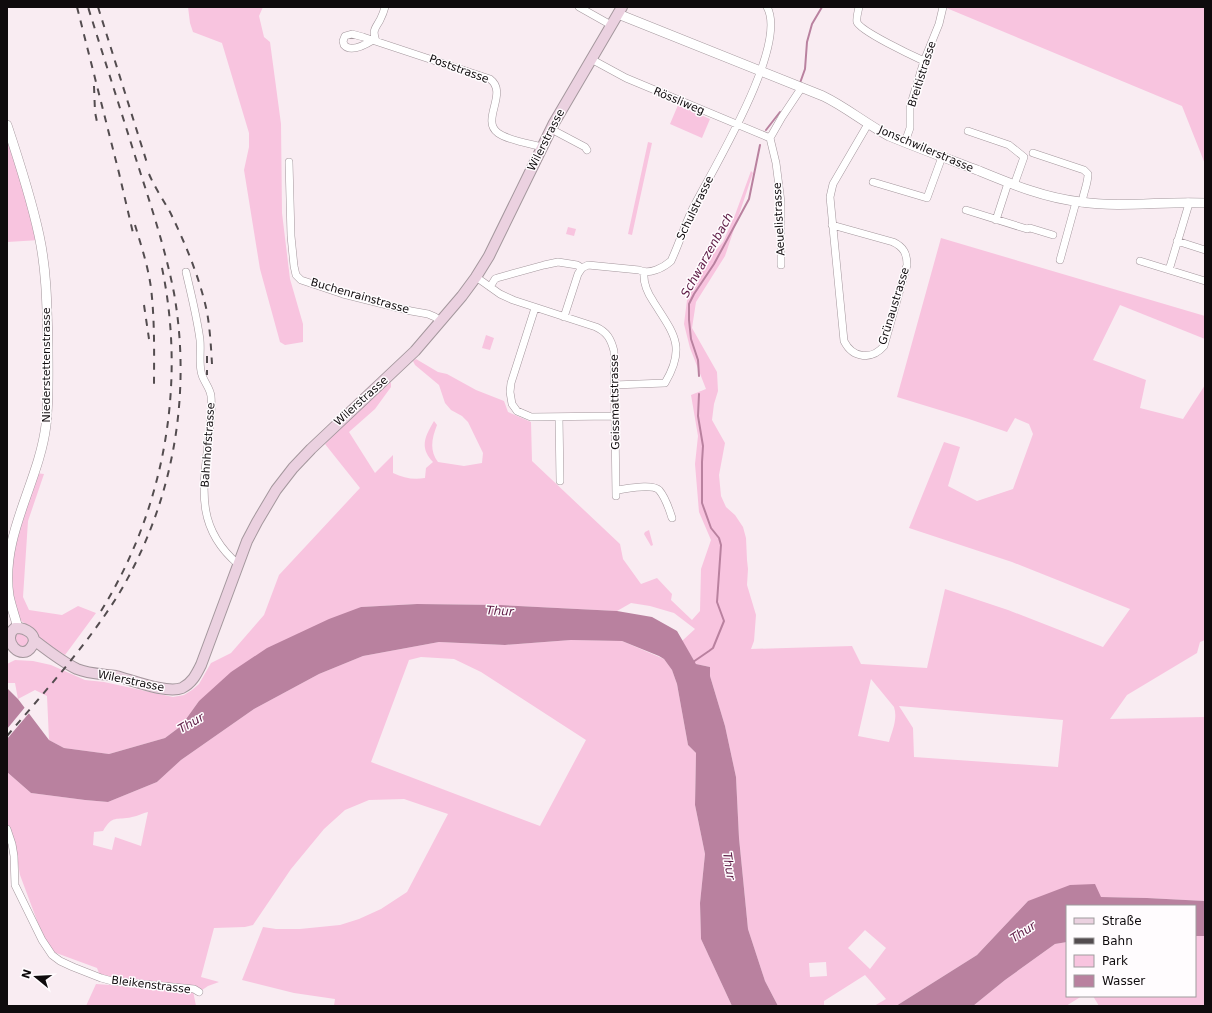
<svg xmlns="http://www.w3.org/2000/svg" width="1212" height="1013" font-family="'DejaVu Sans',sans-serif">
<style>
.green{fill:#f8c4df;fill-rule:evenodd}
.water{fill:#b9819f}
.pier{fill:#f9ecf2}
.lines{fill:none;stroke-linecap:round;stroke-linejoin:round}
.stream{stroke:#b9819f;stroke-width:2}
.minor-casing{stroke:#a4979d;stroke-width:8}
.tertiary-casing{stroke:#a4979d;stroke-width:10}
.secondary-casing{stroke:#a4979d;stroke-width:12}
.minor{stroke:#fff;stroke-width:7}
.tertiary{stroke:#fff;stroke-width:9}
.secondary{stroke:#ebd1e0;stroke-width:10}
.rail{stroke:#534c4f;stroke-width:2;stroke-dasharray:7 7;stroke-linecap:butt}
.labels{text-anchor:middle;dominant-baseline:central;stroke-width:3;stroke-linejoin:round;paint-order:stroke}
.street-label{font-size:11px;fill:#0f0b0d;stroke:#fffcfe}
.water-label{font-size:12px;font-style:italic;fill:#5c1943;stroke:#fffcfe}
</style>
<rect width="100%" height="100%" fill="#f9ecf2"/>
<path class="green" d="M 188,7 L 263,7 L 259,16 L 264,37 L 270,42 L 281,124 L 282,213 L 290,279 L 303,324 L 303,342 L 285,345 L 280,342 L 260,269 L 244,170 L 249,147 L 249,133 L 222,43 L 193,32 L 190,23 Z
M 944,7 L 1205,7 L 1205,164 L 1182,106 Z
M 678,105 L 710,119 L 702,138 L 670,124 Z
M 7,125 L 40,240 L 7,242 Z
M 648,142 L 652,143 L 632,235 L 628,234 Z
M 751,171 L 753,173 L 725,256 L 696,302 L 692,328 L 717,372 L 718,391 L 714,404 L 712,420 L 725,443 L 719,475 L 721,496 L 726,507 L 735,515 L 743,527 L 746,538 L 747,560 L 748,569 L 747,585 L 756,615 L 754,641 L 751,649 L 852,646 L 861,664 L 927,668 L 945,589 L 1008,610 L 1103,647 L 1130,609 L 1012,562 L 909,528 L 944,442 L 960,447 L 948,486 L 977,501 L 1013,489 L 1033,434 L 1029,424 L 1015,418 L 1007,432 L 969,419 L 897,397 L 941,238 L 1205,316 L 1205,339 L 1120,305 L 1093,360 L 1146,380 L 1140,408 L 1183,419 L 1205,385 L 1205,640 L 1200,642 L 1197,653 L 1127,695 L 1110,719 L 1205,717 L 1205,901 L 1147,898 L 1100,897 L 1028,901 L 977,955 L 896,1006 L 874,1006 L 886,999 L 865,975 L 824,1001 L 824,1006 L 778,1006 L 765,981 L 748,929 L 739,838 L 736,777 L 725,726 L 710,676 L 710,667 L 696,664 L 682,641 L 695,629 L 674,613 L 650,606 L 631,603 L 617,611 L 500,605 L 417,604 L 361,607 L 199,701 L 181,726 L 165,738 L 109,754 L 64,748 L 49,740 L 47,696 L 35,690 L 18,699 L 15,683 L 7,683 L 7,664 L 15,660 L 33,661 L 51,665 L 85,680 L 104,682 L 173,697 L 184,695 L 192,690 L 199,684 L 211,663 L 231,653 L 264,615 L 279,575 L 360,488 L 325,444 L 342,426 L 391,382 L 391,387 L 375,409 L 349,432 L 375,473 L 393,455 L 393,473 C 404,478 413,480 425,478 L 426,468 L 433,462 C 419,447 425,437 434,421 L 437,425 C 432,438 429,450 438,462 L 464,466 L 482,463 L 483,453 L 468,422 L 462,416 L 451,410 L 445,403 L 439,385 L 415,365 L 413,361 L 416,359 L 438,372 L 447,374 L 476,390 L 504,401 L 508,412 L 531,422 L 532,461 L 620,544 L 623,559 L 641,584 L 657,578 L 672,594 L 671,600 L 692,620 L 700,611 L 701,569 L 711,540 L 699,512 L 695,464 L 698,436 L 691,395 L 706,389 L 690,348 L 684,324 L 687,300 L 704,264 L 723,242 L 735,215 ZM 871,679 L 894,707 C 898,719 892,731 889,742 L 858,736 ZM 899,706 L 1063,720 L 1058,767 L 914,757 L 913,728 ZM 865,930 L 886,948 L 870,969 L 848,948 ZM 826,962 L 827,976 L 810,977 L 809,963 Z
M 568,227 L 576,229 L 574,236 L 566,234 Z
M 486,335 L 494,338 L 490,350 L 482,348 Z
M 35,473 L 44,474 L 28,521 L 23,597 L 29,610 L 62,615 L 78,606 L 96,613 L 65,655 L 40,640 L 37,633 L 15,616 L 8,569 Z
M 649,530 L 653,545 L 651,546 L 644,534 L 645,532 Z
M 17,633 C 23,634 26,635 29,642 C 26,647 24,647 18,647 L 12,636 Z
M 571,640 L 622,641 L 664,659 L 672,670 L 677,684 L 688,745 L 696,753 L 695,805 L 705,854 L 700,903 L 701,939 L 732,1006 L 334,1006 L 335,999 L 294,993 L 242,980 L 263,927 L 276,929 L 300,929 L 340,925 L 359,919 L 381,909 L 407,892 L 448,814 L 404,799 L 369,800 L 345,810 L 324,829 L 291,869 L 253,925 L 245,927 L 214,928 L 201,977 L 219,982 L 208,986 L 199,992 L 101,978 L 97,968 L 48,950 L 20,875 L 15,845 L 7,828 L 7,772 L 31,793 L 85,800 L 108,802 L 157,782 L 181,760 L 254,709 L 319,674 L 363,656 L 439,642 L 505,645 ZM 421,657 L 454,659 L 481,672 L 586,740 L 540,826 L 371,762 L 409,660 ZM 148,812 L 141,846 L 115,837 L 112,850 L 93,845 L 94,832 L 103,831 C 113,814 116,821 132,817 C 138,816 143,813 148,812 Z
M 1195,936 L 1205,936 L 1205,1006 L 1099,1006 L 1093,996 L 1195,996 Z
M 1067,942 L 1067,996 L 1082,996 L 1066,1006 L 973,1006 L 1005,980 L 1055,944 Z
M 96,984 L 193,991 L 196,1006 L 86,1006 Z"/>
<path class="water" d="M 417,604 L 500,605 L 617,611 L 652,617 L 677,631 L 696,664 L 710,667 L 710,676 L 725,726 L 736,777 L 739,838 L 748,929 L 765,981 L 778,1006 L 732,1006 L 701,939 L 700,903 L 705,854 L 695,805 L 696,753 L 688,745 L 677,684 L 672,670 L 664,659 L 659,656 L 622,641 L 571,640 L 505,645 L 439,642 L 363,656 L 319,674 L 254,709 L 181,760 L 157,782 L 108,802 L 85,800 L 31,793 L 7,772 L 7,688 L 18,699 L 49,740 L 64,748 L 109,754 L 165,738 L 181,726 L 199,701 L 231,672 L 267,648 L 329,619 L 361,607 Z
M 1095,884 L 1101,897 L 1147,898 L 1205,901 L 1205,936 L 1195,936 L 1195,906 L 1067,906 L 1067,942 L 1055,944 L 1005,980 L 973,1006 L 896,1006 L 977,955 L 1028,901 L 1070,885 Z"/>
<path class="pier" d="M 26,706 L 30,712 L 7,739 L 7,729 Z"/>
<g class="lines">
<path class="stream" d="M 800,83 L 805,69 L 807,42 L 812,24 L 822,7
M 766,130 L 780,112
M 699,376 L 698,360 L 691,339 L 689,320 L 689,304 L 694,294 L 714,264 L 749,199 L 760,145
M 693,662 L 709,651 L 713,648 L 724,621 L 717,602 L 721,545 L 719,538 L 711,528 L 702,503 L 702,462 L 703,446 L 698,416 L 699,394"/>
<defs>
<path id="minor" d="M 579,7 L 611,25
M 859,7 C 858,12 856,18 857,22 C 860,31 913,56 924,61
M 373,40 C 365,45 351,53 344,45 L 343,41 L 345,36 L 352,34 L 363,37 L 490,79 C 509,93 480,120 498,133 C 507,140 531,144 542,147
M 376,41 C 372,30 375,29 380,20 C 382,16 384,11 385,7
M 591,59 L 626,78 L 770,138
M 551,129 L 585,147 L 587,150
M 968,131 L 1009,145 L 1024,157 L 1014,185
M 905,142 L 910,128 L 910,107 L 924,61 L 939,24 L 943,7
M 1033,153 L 1084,170 L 1088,174 C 1088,184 1083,193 1082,203
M 289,162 L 291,236 L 294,266 L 296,275 L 301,280 L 343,294 L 411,311 L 428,314 L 435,317 L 440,321
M 873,182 L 927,198 L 942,157
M 966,210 L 1027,229 L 1030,228 L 1053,235
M 996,220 L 1008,183
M 832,225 L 893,242 C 904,247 907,254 907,265 L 884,346 C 872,360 853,359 844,341 L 830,197 L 833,184 L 868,124
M 1177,241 L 1205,250
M 1060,260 L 1076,202
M 1140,261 L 1205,281
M 781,265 L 781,202 L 776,163 L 770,138 L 782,117 L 802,87
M 582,268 L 588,265 L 639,270 C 649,275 663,268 671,261 C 679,244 684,227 692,210 C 711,172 789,46 767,7
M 1169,270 L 1188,207 L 1188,202
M 186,272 C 191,294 197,317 200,340 C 201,350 199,361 201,371 C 202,380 210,387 211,396 C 212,406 211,416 210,426 C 205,480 191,524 238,564
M 476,277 L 500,294 L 513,300 L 596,327 C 607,332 611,339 614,351 L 616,496
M 490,287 L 495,279 L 497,278 L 544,265 L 558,262 L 577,265 L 582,268
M 535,308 L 511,383 L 510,392 L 512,404 L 517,411 L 531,417 L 615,416
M 564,317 L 578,274 L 582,268
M 614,385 L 665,383 C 687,346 673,333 653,301 C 647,292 643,283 644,272
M 559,417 L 560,481
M 616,490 C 626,489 652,483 659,490 C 666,498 669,509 672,518
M 7,829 L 12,844 L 14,856 L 15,885 L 42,940 L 52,955 L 60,961 L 73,967 L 101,978 L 112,981 L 194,989 L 199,992"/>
<path id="tertiary" d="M 618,14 L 823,96 C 846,107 866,124 889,136 C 918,148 948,159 977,170 C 1011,184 1044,198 1081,202 C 1122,208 1163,201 1205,203
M 7,125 C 19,161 31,198 39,235 C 47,272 47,309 48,347 C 48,373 49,399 46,425 C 39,483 0,535 9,596 C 11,606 15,617 18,628"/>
<path id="secondary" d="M 15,628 C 25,627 39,635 32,646 C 22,663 0,640 15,628 Z
M 34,640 C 47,650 62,662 77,669 C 89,674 103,674 116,676 C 132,680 167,694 182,688 C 192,683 196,675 201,665 L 247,541 L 257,522 L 276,490 L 293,468 L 311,449 L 415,351 L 462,296 L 476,277 L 489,256 L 554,123 L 622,7"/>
</defs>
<use href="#minor" class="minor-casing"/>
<use href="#tertiary" class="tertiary-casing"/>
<use href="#secondary" class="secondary-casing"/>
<use href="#minor" class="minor"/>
<use href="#tertiary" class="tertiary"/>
<use href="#secondary" class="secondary"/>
<path class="rail" d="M 77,7 L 119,173 L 133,233
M 98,7 L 147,163
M 94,86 L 95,112 L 98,127
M 149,174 C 155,188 164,201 171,214 C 186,245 200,279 207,312 C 210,329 211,347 212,364
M 135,225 C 141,245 148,266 151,288 C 155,322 154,356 154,390
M 144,305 L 149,339
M 207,356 L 207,375
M 101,611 C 165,508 187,382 161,263
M 7,736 C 46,690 88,644 120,592 C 173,502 192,396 174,293 C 165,247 150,203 136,159 C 120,108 104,58 88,7"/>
</g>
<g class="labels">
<g class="street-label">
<text transform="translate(459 69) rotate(20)">Poststrasse</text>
<text transform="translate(922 74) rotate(-72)">Breitistrasse</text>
<text transform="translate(679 101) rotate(23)">Rössliweg</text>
<text transform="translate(546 140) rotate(-63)">Wilerstrasse</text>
<text transform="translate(926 149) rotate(23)">Jonschwilerstrasse</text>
<text transform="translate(695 208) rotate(-64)">Schulstrasse</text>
<text transform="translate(779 219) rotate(-93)">Aeuelistrasse</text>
<text transform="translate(360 296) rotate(16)">Buchenrainstrasse</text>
<text transform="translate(894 306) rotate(-73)">Grünaustrasse</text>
<text transform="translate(46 365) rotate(-90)">Niederstettenstrasse</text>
<text transform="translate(361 401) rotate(-42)">Wilerstrasse</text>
<text transform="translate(615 402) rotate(-91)">Geissmattstrasse</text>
<text transform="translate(208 445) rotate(-86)">Bahnhofstrasse</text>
<text transform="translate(131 681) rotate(12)">Wilerstrasse</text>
<text transform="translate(151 985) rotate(7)">Bleikenstrasse</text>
</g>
<g class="water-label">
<text transform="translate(707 255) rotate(-61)">Schwarzenbach</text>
<text transform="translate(500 611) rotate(3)">Thur</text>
<text transform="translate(191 723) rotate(-30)">Thur</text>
<text transform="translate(729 866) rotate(81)">Thur</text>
<text transform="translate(1023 932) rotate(-33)">Thur</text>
</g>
</g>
<rect width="1212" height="1013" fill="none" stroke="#0f0b0d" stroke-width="16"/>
<rect x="1066" y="905" width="130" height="92" fill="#fffcfe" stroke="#9f9c9e"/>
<rect x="1074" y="918" width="20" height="6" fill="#ebd1e0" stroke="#9f9c9e"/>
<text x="1102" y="925" font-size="12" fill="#0f0b0d">Straße</text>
<rect x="1074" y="938" width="20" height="6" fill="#534c4f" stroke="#9f9c9e"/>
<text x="1102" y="945" font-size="12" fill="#0f0b0d">Bahn</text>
<rect x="1074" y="955" width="20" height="12" fill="#f8c4df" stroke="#9f9c9e"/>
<text x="1102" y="965" font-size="12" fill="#0f0b0d">Park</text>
<rect x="1074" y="975" width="20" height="12" fill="#b9819f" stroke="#9f9c9e"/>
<text x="1102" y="985" font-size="12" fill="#0f0b0d">Wasser</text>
<g transform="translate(36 977) rotate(288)" stroke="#fffcfe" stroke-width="3" paint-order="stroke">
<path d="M0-3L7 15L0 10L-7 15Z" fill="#0f0b0d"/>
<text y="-6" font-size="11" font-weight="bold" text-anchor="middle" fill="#0f0b0d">N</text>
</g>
</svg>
